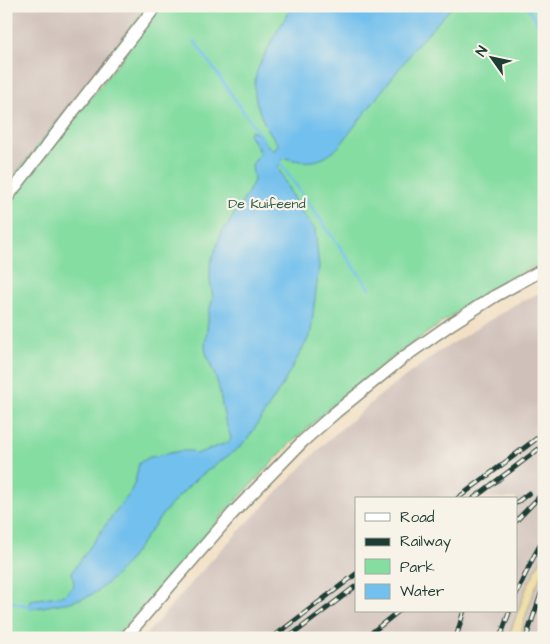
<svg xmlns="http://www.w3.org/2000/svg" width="550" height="644" font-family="'Architects Daughter',sans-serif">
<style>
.industrial{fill:#cfc0ba;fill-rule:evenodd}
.green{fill:#85dda2;stroke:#528d6b}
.sand{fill:#eeda9e;stroke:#868c69}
.water{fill:#72c0ed;stroke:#487e90}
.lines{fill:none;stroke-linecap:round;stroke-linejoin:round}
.stream{stroke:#72c0ed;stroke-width:3}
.street-casing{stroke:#888e7c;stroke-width:14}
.street{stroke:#fff;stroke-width:11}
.rail-casing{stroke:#1f3d34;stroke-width:5}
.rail{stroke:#f7f3e8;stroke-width:3;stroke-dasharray:9;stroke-linecap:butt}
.labels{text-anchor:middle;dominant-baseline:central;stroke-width:4.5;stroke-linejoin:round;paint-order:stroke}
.park-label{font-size:14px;fill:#335d4a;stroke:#f7f3e8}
</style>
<rect width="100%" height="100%" fill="#f7f3e8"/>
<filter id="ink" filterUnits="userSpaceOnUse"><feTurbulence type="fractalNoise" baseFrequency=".02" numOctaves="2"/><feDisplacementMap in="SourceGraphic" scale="10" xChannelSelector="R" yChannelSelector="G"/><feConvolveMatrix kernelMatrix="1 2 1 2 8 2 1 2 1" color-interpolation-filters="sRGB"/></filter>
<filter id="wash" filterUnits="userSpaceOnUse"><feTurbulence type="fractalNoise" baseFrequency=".0096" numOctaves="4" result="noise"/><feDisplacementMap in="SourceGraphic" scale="20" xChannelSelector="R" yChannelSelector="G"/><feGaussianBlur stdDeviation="1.12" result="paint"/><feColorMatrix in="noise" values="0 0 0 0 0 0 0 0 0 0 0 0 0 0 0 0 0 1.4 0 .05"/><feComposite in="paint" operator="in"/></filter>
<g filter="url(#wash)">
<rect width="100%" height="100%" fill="#f2e0c5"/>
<path class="industrial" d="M 6,6 L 147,6 L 6,186 Z
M 544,291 L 544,553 L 526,589 L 508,638 L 143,638 L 217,554 L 326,442 L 383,393 L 437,353 L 514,305 ZM 356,498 L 516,498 L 516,610 L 356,610 Z
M 544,570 L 544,613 L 537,638 L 520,638 L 523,625 L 534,591 Z"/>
<path class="green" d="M 147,6 L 152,6 L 6,193 L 6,186 Z
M 163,6 L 544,6 L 544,261 L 512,277 L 464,307 L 394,356 L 337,401 L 287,447 L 232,505 L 115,638 L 6,638 L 6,206 Z"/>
<path class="sand" d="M 544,553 L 544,570 L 534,591 L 523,625 L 520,638 L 508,638 L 526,589 Z"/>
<path class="water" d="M 293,6 L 453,6 L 413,49 L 409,56 L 350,132 C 337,151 324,164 300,161 C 294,160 289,159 284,158 L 278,167 L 299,210 L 315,229 L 319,267 L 311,331 L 307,341 L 280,389 L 249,437 L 240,447 L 195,480 L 180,495 L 162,515 L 124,567 L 111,580 L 98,591 L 87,597 L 70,602 L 31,609 L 30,600 L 64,595 L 74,586 L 72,572 L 120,505 L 129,495 L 135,482 L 139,463 L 150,457 L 180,451 L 192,451 L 196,454 L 229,442 L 231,438 L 225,420 L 218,384 L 206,353 L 205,346 L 209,311 L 213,298 L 210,281 L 210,265 L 222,231 L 229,223 L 234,214 L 245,198 L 254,181 L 252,165 L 258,156 L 260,152 L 249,134 L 250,130 C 261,134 265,144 274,151 L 278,144 C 264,126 250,99 256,75 C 258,66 263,58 267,50 C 275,35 283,20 293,6 Z"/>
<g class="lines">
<path class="stream" d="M 527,6 L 544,32
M 195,42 L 264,141
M 278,160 L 369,288
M 6,601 L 34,607
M 6,634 L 9,638"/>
</g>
</g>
<g filter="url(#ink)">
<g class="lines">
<defs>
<path id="street" d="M 6,199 L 75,109 L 156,6
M 125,638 L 232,514 L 303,441 L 336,412 L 404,357 L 451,324 L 495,296 L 544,269"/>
</defs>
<use href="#street" class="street-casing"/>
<use href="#street" class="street"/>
<defs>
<path id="rail" d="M 458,498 L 544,433
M 474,498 L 544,445
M 516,503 L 529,493
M 516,521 L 544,492
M 516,594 L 533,558 L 544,538
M 272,638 L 356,574
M 288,638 L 356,586
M 365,638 L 400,610
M 456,638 L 464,610
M 500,638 L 510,610
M 526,638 L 544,585"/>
</defs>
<use href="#rail" class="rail-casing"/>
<use href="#rail" class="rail"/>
</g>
</g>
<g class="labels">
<g class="park-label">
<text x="267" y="204">De Kuifeend</text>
</g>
</g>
<rect width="550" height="644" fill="none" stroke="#f7f3e8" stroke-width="25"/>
<rect x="355" y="497" width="162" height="115" fill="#f7f3e8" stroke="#a1aaa0"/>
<rect x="365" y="513" width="25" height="8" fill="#ffffff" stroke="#a1aaa0"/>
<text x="400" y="522" font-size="15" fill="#1f3d34">Road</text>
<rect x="365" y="538" width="25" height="8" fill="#1f3d34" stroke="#a1aaa0"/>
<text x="400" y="546" font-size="15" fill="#1f3d34">Railway</text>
<rect x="365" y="559" width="25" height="15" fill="#85dda2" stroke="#a1aaa0"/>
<text x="400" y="572" font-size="15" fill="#1f3d34">Park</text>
<rect x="365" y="584" width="25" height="15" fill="#72c0ed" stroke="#a1aaa0"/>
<text x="400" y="596" font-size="15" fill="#1f3d34">Water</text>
<g transform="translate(492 58) rotate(303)" stroke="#f7f3e8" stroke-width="4" paint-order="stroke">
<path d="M0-4L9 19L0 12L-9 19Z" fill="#1f3d34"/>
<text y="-8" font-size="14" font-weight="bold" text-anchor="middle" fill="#1f3d34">N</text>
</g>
</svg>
